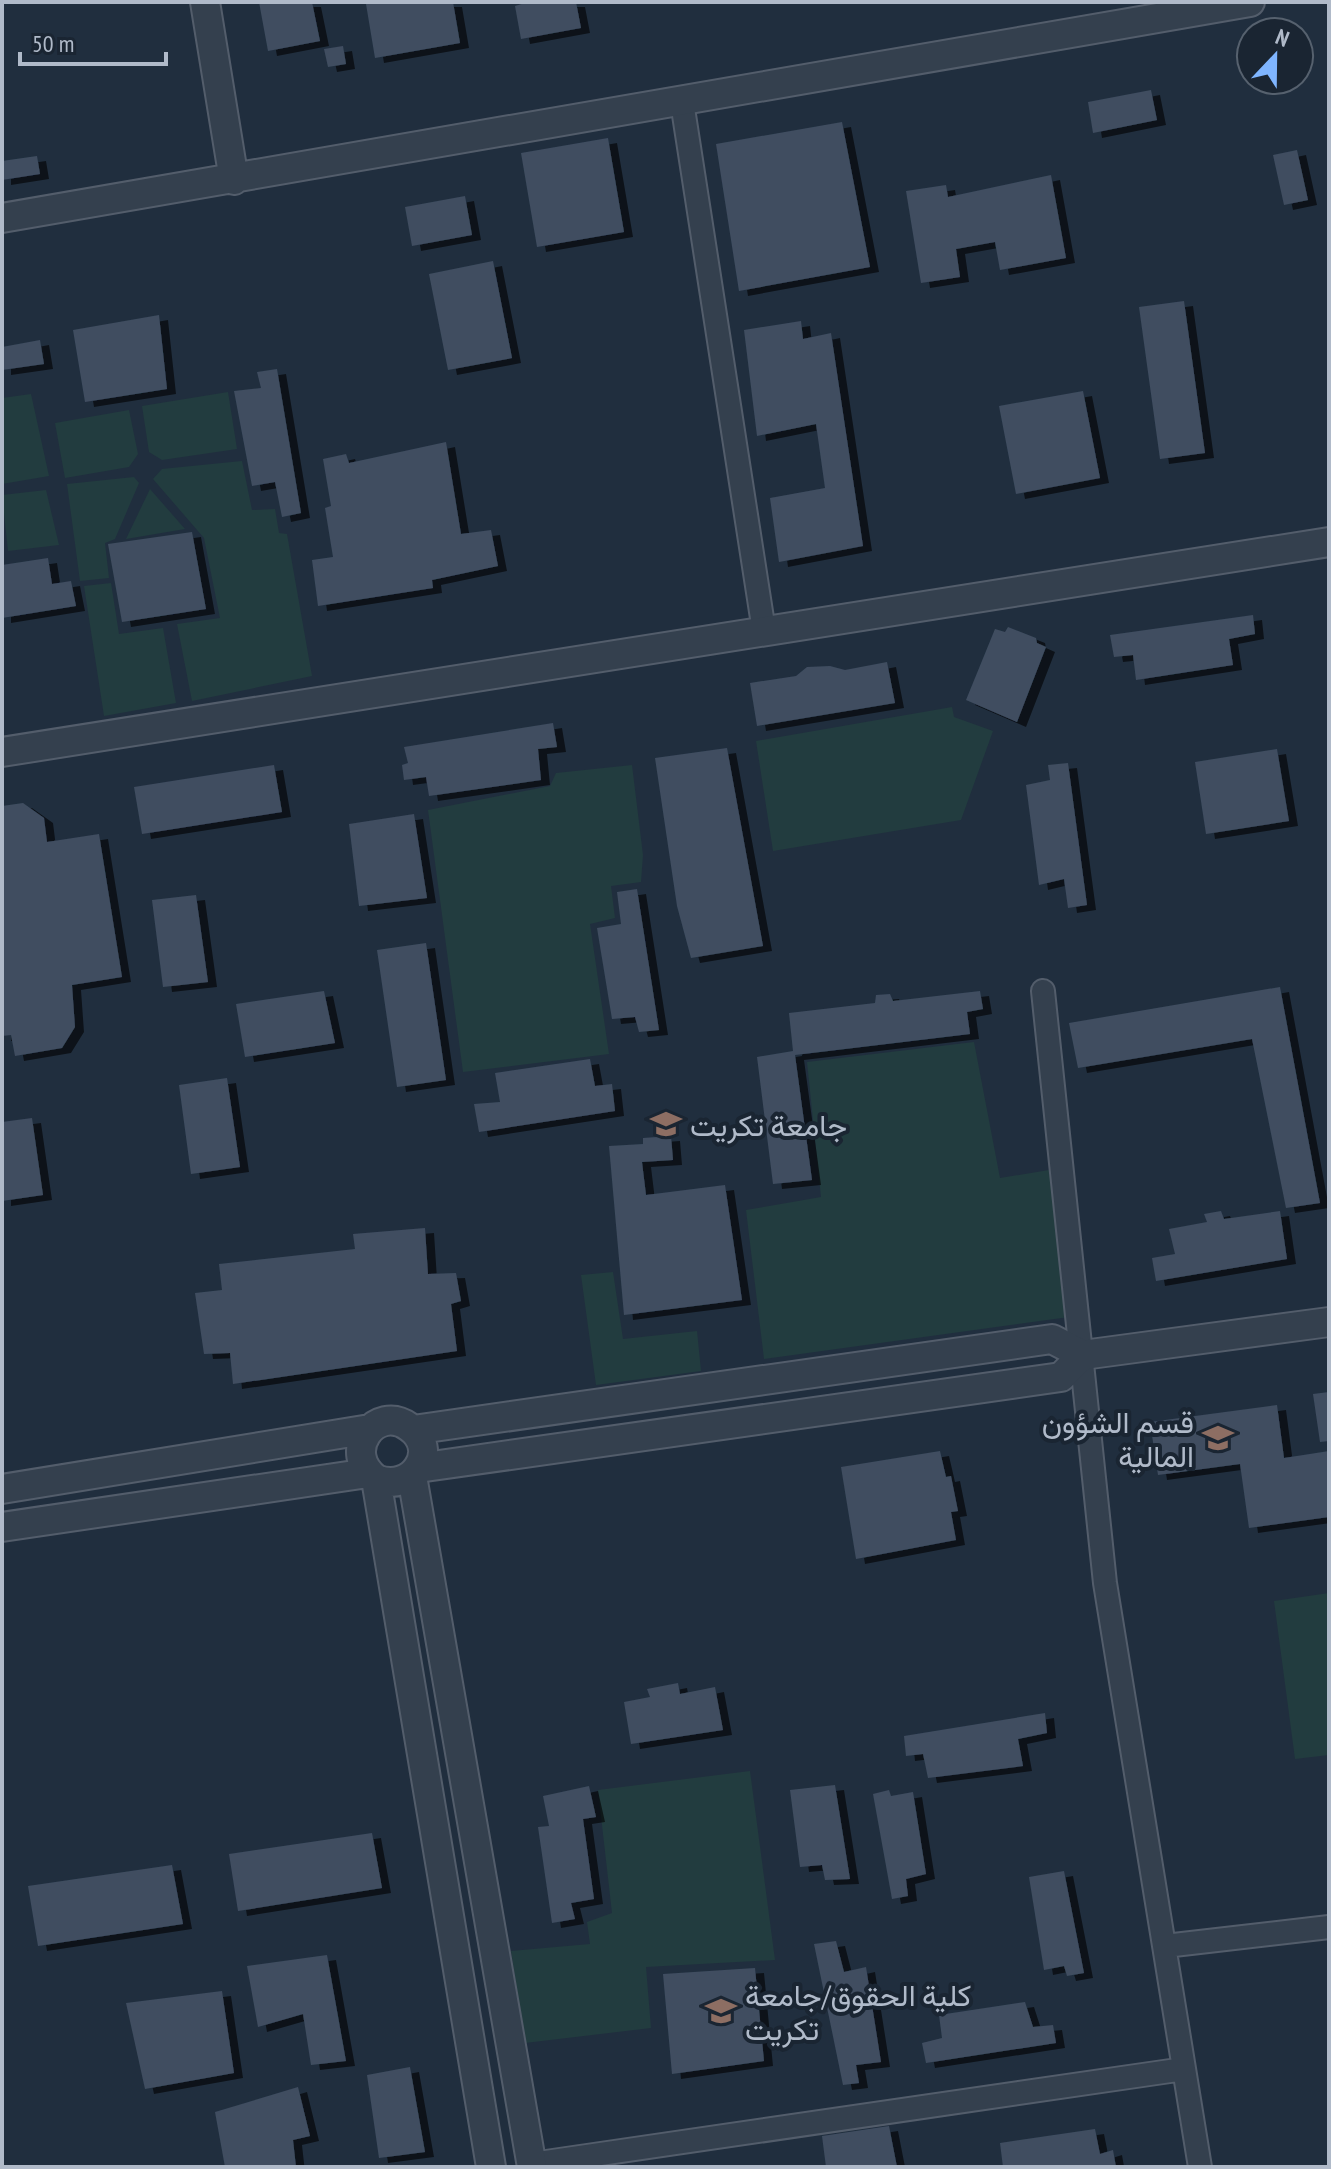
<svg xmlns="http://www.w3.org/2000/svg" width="1331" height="2169" font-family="'PT Sans Narrow',Vazirmatn,sans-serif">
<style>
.green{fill:#223c3f}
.building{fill:#3f4d60;filter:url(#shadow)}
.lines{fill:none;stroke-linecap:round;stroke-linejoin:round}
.minor-casing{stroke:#535d6b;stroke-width:26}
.tertiary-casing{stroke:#535d6b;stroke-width:32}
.minor{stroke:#34404e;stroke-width:22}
.tertiary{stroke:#34404e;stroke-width:28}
.labels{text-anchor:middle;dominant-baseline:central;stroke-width:8;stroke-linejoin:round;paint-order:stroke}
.poi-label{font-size:30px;fill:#b0bac9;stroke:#1a2532;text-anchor:start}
</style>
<defs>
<filter id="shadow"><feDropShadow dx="9" dy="5" stdDeviation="0" flood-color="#0009"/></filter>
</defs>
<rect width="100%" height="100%" fill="#202e3e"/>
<path class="green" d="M 228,392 L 237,449 L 162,460 L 149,452 L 142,406 Z
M 31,394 L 49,476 L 2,484 L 2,398 Z
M 129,410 L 138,454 L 129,467 L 65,478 L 55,423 Z
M 242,461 L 252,510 L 275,509 L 279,533 L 287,534 L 312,676 L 192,701 L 177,624 L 220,618 L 204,538 L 153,479 L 162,469 Z
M 134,477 L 139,483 L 115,539 L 105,543 L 109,578 L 80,581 L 67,484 Z
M 150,489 L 185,529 L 126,539 Z
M 46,490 L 59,545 L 8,551 L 2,495 Z
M 111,583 L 119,634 L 163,628 L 176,703 L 104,716 L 84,586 Z
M 952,707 L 954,717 L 993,731 L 961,820 L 773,851 L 756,741 Z
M 632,765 L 643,855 L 641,882 L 611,886 L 615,918 L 590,924 L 609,1054 L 463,1072 L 428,810 L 550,786 L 556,773 Z
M 974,1042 L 1000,1178 L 1049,1170 L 1069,1317 L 764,1359 L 746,1210 L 821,1197 L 807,1062 Z
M 613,1272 L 623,1339 L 697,1331 L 701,1371 L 596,1385 L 581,1275 Z
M 1329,1593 L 1329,1755 L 1295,1759 L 1274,1601 Z
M 750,1771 L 775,1960 L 646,1967 L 651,2028 L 525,2043 L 511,1951 L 590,1944 L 587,1922 L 612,1913 L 598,1790 Z"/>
<path class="building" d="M 259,2 L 312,2 L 320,41 L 268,51 Z
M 380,2 L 453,2 L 460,43 L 375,58 L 366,4 Z
M 528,2 L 576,2 L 581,28 L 521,39 L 515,6 Z
M 343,46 L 346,64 L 328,67 L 324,49 Z
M 1151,90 L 1157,120 L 1093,133 L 1088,102 Z
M 842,122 L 870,267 L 739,291 L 716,144 Z
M 608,138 L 624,232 L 537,247 L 521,153 Z
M 1297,150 L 1308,200 L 1284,205 L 1273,155 Z
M 37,156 L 40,174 L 2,180 L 2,161 Z
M 1051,175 L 1066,258 L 1000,270 L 995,242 L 956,249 L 960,277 L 921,283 L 906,191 L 946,185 L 948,197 Z
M 465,196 L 472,235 L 412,246 L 405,207 Z
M 493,261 L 512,358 L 448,370 L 429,274 Z
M 1184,301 L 1205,453 L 1160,459 L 1139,307 Z
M 159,315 L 167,389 L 85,402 L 73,330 Z
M 801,321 L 803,339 L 831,333 L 863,546 L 779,562 L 770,498 L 825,488 L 816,424 L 757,436 L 744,330 Z
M 40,340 L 44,364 L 2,370 L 2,347 Z
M 277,369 L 301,513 L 282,517 L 275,482 L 252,486 L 234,391 L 261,388 L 257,372 Z
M 1083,391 L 1100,478 L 1016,494 L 999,406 Z
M 446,442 L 461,534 L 491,530 L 498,566 L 432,580 L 433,588 L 318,606 L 312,560 L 333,557 L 325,508 L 331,506 L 323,459 L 346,454 L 349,463 Z
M 192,532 L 206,609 L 122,622 L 108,544 Z
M 48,558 L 52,584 L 71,581 L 76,606 L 2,618 L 2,565 Z
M 1253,615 L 1255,634 L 1229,639 L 1233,665 L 1136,680 L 1133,655 L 1114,657 L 1110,635 Z
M 1008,627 L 1036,638 L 1037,643 L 1046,647 L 1017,722 L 966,700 L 995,629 L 1005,632 Z
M 887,662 L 895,703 L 757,726 L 750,683 L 796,676 L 807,667 L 830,666 L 845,670 Z
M 553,723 L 557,747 L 538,749 L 541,780 L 429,796 L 426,777 L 404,780 L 402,765 L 408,763 L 404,747 Z
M 727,748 L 763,946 L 691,958 L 677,906 L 655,758 Z
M 1277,749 L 1289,821 L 1206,834 L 1195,762 Z
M 1068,763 L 1087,905 L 1068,908 L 1064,879 L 1039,885 L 1026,785 L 1050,780 L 1048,765 Z
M 274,765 L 282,812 L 142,834 L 134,787 Z
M 23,803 L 44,818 L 47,842 L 99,834 L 122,977 L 72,985 L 75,1027 L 62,1048 L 15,1056 L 11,1035 L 2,1036 L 2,806 Z
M 414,814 L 427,898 L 359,906 L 349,824 Z
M 637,889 L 659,1030 L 639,1032 L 635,1017 L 612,1019 L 597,928 L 621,924 L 617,892 Z
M 196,895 L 208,982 L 163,987 L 152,900 Z
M 426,943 L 446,1080 L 397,1087 L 377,950 Z
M 1280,987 L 1320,1203 L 1286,1208 L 1252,1039 L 1078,1068 L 1069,1023 Z
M 324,991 L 335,1043 L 245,1057 L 236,1004 Z
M 980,991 L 983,1009 L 967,1012 L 970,1034 L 795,1055 L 812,1180 L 773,1184 L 757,1057 L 793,1051 L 789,1013 L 875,1003 L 876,995 L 890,994 L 893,1001 Z
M 590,1059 L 595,1086 L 612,1084 L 615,1111 L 479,1132 L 474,1104 L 500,1102 L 495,1073 Z
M 227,1078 L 240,1167 L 191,1174 L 179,1085 Z
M 32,1118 L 43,1195 L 2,1201 L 2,1122 Z
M 671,1136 L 673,1160 L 642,1162 L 646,1195 L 725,1185 L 742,1300 L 624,1315 L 609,1146 L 643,1144 L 643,1138 Z
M 1221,1211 L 1224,1219 L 1280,1211 L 1287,1259 L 1156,1281 L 1152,1258 L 1175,1254 L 1169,1229 L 1207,1222 L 1204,1214 Z
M 425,1228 L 428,1274 L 456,1273 L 461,1301 L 451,1304 L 457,1351 L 233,1384 L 230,1353 L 204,1354 L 195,1293 L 222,1290 L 219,1264 L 355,1249 L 353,1234 Z
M 1329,1392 L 1329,1441 L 1320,1442 L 1313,1394 Z
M 1277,1405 L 1284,1458 L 1329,1451 L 1329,1517 L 1249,1528 L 1240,1464 L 1158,1475 L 1150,1422 Z
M 940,1451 L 946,1477 L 951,1476 L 958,1511 L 951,1512 L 956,1540 L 856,1559 L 841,1467 Z
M 678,1683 L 680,1694 L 715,1687 L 723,1730 L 631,1744 L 624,1702 L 650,1697 L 647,1689 Z
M 1045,1713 L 1047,1733 L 1018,1739 L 1023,1766 L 928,1778 L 923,1754 L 906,1756 L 904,1736 Z
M 835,1785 L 850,1879 L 825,1880 L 822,1865 L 800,1867 L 790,1790 Z
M 589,1786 L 596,1817 L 583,1819 L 594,1899 L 571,1903 L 575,1919 L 552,1923 L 538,1827 L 549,1826 L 543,1796 Z
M 889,1790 L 891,1796 L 913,1792 L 926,1874 L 906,1879 L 908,1896 L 892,1899 L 873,1794 Z
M 372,1833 L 382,1888 L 238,1911 L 229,1854 Z
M 172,1865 L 183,1924 L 38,1946 L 28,1886 Z
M 1064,1871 L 1084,1973 L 1067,1976 L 1064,1966 L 1044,1970 L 1029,1877 Z
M 836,1941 L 844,1972 L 866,1967 L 881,2062 L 856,2065 L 859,2083 L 843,2085 L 814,1944 Z
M 327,1955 L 346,2061 L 311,2065 L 303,2014 L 258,2027 L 247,1966 Z
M 755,1968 L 764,2061 L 672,2074 L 663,1974 Z
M 222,1991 L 234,2073 L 145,2089 L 126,2003 Z
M 1025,2002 L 1033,2027 L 1053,2025 L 1056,2043 L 926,2063 L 922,2043 L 942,2038 L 939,2015 Z
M 410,2067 L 425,2152 L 379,2158 L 367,2075 Z
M 298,2087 L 310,2136 L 293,2140 L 296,2167 L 225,2167 L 215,2112 Z
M 889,2126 L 897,2167 L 826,2167 L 822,2136 Z
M 1095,2129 L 1100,2154 L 1113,2150 L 1116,2167 L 1003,2167 L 1000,2143 Z"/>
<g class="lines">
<defs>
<path id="minor" d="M 682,102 L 764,631
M 1043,991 L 1105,1583 L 1200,2167
M 1165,1946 L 1329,1927
M 532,2164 L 1184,2069"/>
<path id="tertiary" d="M 205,2 L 234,180
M 2,218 L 1250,2
M 2,752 L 1329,542
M 1083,1355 L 1329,1322
M 413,1430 L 1052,1339 L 1083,1355 L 1061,1377 L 418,1468
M 412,1476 L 532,2167
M 376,1479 C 413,1494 441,1449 409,1427 C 376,1403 340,1452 376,1479 L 491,2167
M 2,1489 L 370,1429
M 2,1527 L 368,1473"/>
</defs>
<use href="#minor" class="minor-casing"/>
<use href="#tertiary" class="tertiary-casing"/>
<use href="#minor" class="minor"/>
<use href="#tertiary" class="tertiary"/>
</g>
<defs>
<symbol id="university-bare" viewBox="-9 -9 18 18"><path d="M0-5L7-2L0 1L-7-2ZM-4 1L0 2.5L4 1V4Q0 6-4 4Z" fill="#8d6e63" stroke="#1a2532" stroke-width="2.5" paint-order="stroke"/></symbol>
</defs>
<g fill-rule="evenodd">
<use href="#university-bare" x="644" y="1102" width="44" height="44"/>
<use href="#university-bare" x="1196" y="1416" width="44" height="44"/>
<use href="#university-bare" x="699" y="1989" width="44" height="44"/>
</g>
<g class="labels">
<g class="poi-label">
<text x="690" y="1124">جامعة تكريت</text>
<text x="1194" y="1421" text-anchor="end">قسم الشؤون<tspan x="1194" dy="34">المالية</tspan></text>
<text x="745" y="1994">كلية الحقوق/جامعة<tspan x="745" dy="34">تكريت</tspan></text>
</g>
</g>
<rect width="1331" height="2169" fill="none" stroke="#b0bac9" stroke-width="8"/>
<g transform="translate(1275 56) rotate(22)"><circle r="38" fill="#1a2532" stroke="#56616e" stroke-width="2"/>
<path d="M0-6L14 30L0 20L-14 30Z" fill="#7fb5ff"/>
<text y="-12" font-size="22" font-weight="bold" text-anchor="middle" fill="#b0bac9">N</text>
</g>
<path d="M20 52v12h146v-12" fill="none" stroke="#b0bac9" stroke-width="4"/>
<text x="32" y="52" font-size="24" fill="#b0bac9" stroke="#1a2532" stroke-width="6" paint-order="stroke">50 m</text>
</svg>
